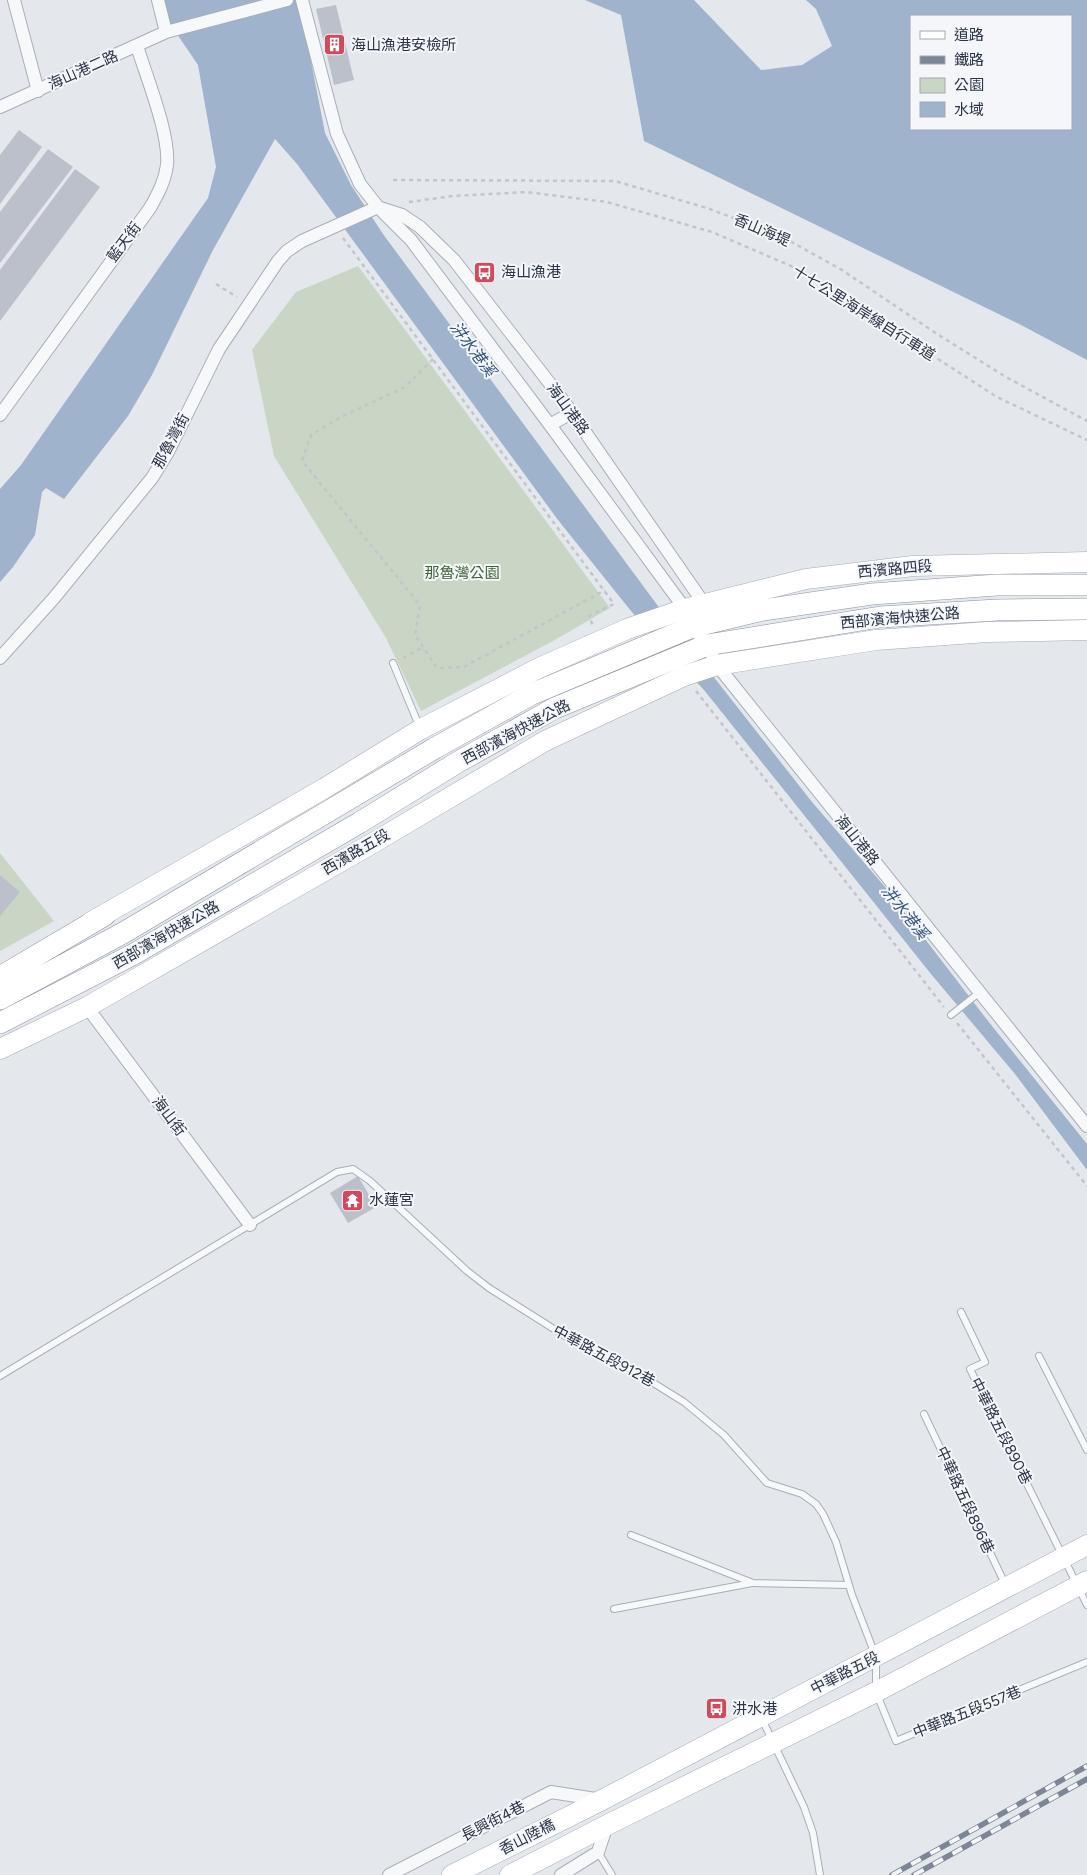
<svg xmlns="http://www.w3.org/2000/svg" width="1087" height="1875" font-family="Figtree,'Noto Sans TC',sans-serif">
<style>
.green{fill:#c9d6c5}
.water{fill:#9fb4cc;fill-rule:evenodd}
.building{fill:#bbc0ca}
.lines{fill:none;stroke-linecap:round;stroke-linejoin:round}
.service-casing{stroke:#a9aeb7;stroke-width:8}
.minor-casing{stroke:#a9aeb7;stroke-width:14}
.primary-casing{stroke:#a3abb8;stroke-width:21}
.trunk-casing{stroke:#8b94a3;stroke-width:22}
.path{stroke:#c2c5cb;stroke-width:2.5;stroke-dasharray:4 4;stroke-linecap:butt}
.service{stroke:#f7f8fa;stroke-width:6}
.minor{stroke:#f7f8fa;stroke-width:12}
.primary{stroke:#fff;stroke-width:20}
.trunk{stroke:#fff;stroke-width:21}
.rail-casing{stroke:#7d8696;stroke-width:5.5}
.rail{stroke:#f4f6f9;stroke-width:4;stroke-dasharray:11;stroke-linecap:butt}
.labels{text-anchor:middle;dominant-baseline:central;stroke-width:4;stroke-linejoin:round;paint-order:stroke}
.poi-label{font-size:15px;fill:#2b3445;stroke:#f4f6f9;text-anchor:start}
.street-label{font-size:15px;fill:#2b3445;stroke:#f4f6f9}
.park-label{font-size:15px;fill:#3f6138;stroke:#f4f6f9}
.water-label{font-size:16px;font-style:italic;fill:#34527a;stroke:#f4f6f9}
</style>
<rect width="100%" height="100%" fill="#e4e7ec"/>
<path class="green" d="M 358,266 L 610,608 L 553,641 L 421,711 L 386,638 L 274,456 L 252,350 L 296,292 Z
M 0,853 L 54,921 L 0,951 Z"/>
<path class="water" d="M 158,0 L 299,0 L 325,133 L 351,185 L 383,234 L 658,606 L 812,802 L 885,887 L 988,1021 L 1087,1144 L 1087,1170 L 1015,1074 L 931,974 L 704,690 L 631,611 L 558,520 L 297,164 L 275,139 L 213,250 L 152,375 L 128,416 L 64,499 L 46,488 L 42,492 L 35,535 L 13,567 L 0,582 L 0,489 L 21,465 L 208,198 L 216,167 L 198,65 L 160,9 Z
M 585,0 L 694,0 L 761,70 L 802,65 L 832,46 L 816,9 L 806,0 L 1087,0 L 1087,360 L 1021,325 L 644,141 L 621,15 ZM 911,16 L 1071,16 L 1071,129 L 911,129 Z"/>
<path class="building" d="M 336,5 L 354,80 L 334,85 L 316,9 Z
M 19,130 L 42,147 L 0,204 L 0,155 Z
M 48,149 L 73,167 L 0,263 L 0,212 Z
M 75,169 L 100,187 L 0,321 L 0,270 Z
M 0,875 L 20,892 L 0,916 Z
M 358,1176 L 376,1207 L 348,1223 L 330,1193 Z"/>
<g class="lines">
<defs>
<path id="service" d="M 393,663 L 420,728
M 951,1015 L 980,992
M 961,1312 L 985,1362 L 970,1369 L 1087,1605
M 1039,1356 L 1087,1450
M 0,1376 L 337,1172 L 353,1169 L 370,1181 L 467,1271 L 489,1288 L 565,1336 L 613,1358 L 684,1402 L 724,1435 L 767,1483 L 802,1494 L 816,1504 L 823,1514 L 836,1542 L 852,1595 L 876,1657 L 876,1692 L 896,1741 L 1087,1662
M 924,1414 L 1006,1586
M 631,1535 L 753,1583 L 849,1585
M 614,1609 L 752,1583
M 762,1719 L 804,1807 L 813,1833 L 820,1875
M 598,1852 L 612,1875"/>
<path id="minor" d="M 14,0 L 38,91
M 158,0 L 166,32
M 302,0 L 337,134 L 360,184 L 378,207 L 411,240 L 550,425 L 685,609 L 692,627 L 707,645 L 717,665 L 1087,1126
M 0,107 L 166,32 L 287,0
M 380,208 L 402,215 L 420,227 L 454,260 L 565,403 L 707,608
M 0,415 L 150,208 C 158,194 165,181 167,165 C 170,134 146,76 137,46
M 550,425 L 571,413
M 0,658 L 54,598 L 152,478 L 168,452 L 219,349 L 278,261 L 287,251 L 302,241 L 378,207
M 87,1007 L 250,1225
M 389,1875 L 551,1792 L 602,1800
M 561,1875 L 598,1852 L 607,1825"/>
<path id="primary" d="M 91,922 L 325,788 L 421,729 L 539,668 L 627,629 L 685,609 L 806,579 L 913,566 L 1087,562
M 0,1049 L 87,1007 L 373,843 L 545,741 L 684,676 L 717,665 L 876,640 L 987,632 L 1087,630
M 452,1875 L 602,1800 L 1087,1545
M 510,1875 L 607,1825 L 876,1692 L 1087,1581"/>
<path id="trunk" d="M 0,977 L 105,915
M 0,999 L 123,933 L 435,748 L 532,694 L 692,627 L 763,610 L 872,594 L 997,585 L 1087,585
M 0,1023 L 134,954 L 359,823 L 458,762 L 555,708 L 707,645 L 880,617 L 997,610 L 1087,609"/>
</defs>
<use href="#service" class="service-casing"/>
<use href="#minor" class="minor-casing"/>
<use href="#primary" class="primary-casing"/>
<use href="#trunk" class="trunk-casing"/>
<path class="path" d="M 393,180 L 615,181 L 707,208 L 781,236 L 842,270 L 937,334 L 1006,377 L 1087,421
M 409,202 L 453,196 L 527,192 L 607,202 L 712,232 L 798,269 L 997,397 L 1087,440
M 343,238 L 614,604 L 589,616 L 593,626
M 216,284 L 237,297
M 433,359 L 405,387 L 341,417 L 311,435 L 302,461 L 420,605 L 415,635 L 437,668 L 464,667 L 605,590
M 403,658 L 423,647
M 696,691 L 944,1007
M 957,1023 L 1087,1186"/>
<use href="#service" class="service"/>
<use href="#minor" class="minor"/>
<use href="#primary" class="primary"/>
<use href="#trunk" class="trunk"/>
<defs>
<path id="rail" d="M 892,1875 L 1087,1766
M 914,1875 L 1087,1779"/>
</defs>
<use href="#rail" class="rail-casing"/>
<use href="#rail" class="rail"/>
</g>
<defs>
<symbol id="building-square" viewBox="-11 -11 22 22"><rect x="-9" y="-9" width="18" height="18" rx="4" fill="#d1495b" stroke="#f4f6f9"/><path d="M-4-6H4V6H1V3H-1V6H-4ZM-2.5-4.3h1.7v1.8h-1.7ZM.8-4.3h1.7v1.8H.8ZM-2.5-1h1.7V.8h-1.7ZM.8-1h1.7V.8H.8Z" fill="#fff"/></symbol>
<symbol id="bus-square" viewBox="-11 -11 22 22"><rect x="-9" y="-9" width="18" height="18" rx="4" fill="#d1495b" stroke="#f4f6f9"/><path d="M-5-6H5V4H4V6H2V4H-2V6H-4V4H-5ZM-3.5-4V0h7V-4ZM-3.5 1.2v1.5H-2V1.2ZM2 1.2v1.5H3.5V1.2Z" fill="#fff"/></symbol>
<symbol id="temple-square" viewBox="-11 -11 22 22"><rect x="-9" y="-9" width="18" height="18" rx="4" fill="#d1495b" stroke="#f4f6f9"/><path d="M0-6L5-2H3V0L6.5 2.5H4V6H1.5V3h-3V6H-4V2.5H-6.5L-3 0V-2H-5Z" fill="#fff"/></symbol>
</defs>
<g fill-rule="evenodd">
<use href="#building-square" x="322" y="32" width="25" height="25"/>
<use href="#bus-square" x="472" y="260" width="25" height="25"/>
<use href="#temple-square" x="340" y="1188" width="25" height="25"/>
<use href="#bus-square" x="704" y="1696" width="25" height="25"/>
</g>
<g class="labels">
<g class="poi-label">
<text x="351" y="45">海山漁港安檢所</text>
<text x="501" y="272">海山漁港</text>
<text x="369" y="1200">水蓮宮</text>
<text x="732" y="1709">汫水港</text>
</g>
<g class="street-label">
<text transform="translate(83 70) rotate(-24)">海山港二路</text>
<text transform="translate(762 230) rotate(23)">香山海堤</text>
<text transform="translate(124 242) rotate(-53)">藍天街</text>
<text transform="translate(864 313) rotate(32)">十七公里海岸線自行車道</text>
<text transform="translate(568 409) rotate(54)">海山港路</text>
<text transform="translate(171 441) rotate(-62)">那魯灣街</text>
<text transform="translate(895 569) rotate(-5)">西濱路四段</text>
<text transform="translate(900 618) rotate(-5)">西部濱海快速公路</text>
<text transform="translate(516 732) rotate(-28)">西部濱海快速公路</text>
<text transform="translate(857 840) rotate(51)">海山港路</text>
<text transform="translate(356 852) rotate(-30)">西濱路五段</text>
<text transform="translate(166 935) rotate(-30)">西部濱海快速公路</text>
<text transform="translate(169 1116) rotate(53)">海山街</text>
<text transform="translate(604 1356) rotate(28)">中華路五段912巷</text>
<text transform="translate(1001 1431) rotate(63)">中華路五段890巷</text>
<text transform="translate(965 1500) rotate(65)">中華路五段896巷</text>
<text transform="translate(845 1673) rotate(-27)">中華路五段</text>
<text transform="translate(967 1712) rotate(-22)">中華路五段557巷</text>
<text transform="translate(493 1821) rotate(-27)">長興街4巷</text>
<text transform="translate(527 1837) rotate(-27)">香山陸橋</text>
</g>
<g class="park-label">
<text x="462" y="573">那魯灣公園</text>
</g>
<g class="water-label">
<text transform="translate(473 349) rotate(53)">汫水港溪</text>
<text transform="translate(905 912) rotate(51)">汫水港溪</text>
</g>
</g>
<rect x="910" y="15" width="162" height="115" fill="#f4f6f9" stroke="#a4a8b1"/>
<rect x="920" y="31" width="25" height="8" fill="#ffffff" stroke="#a4a8b1"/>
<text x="954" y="40" font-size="15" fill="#2b3445">道路</text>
<rect x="920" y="56" width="25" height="8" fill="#7d8696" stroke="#a4a8b1"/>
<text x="954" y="65" font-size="15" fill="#2b3445">鐵路</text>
<rect x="920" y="78" width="25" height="15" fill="#c9d6c5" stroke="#a4a8b1"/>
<text x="954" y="90" font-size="15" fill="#2b3445">公園</text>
<rect x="920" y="102" width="25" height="15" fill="#9fb4cc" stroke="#a4a8b1"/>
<text x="954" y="115" font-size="15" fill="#2b3445">水域</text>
</svg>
